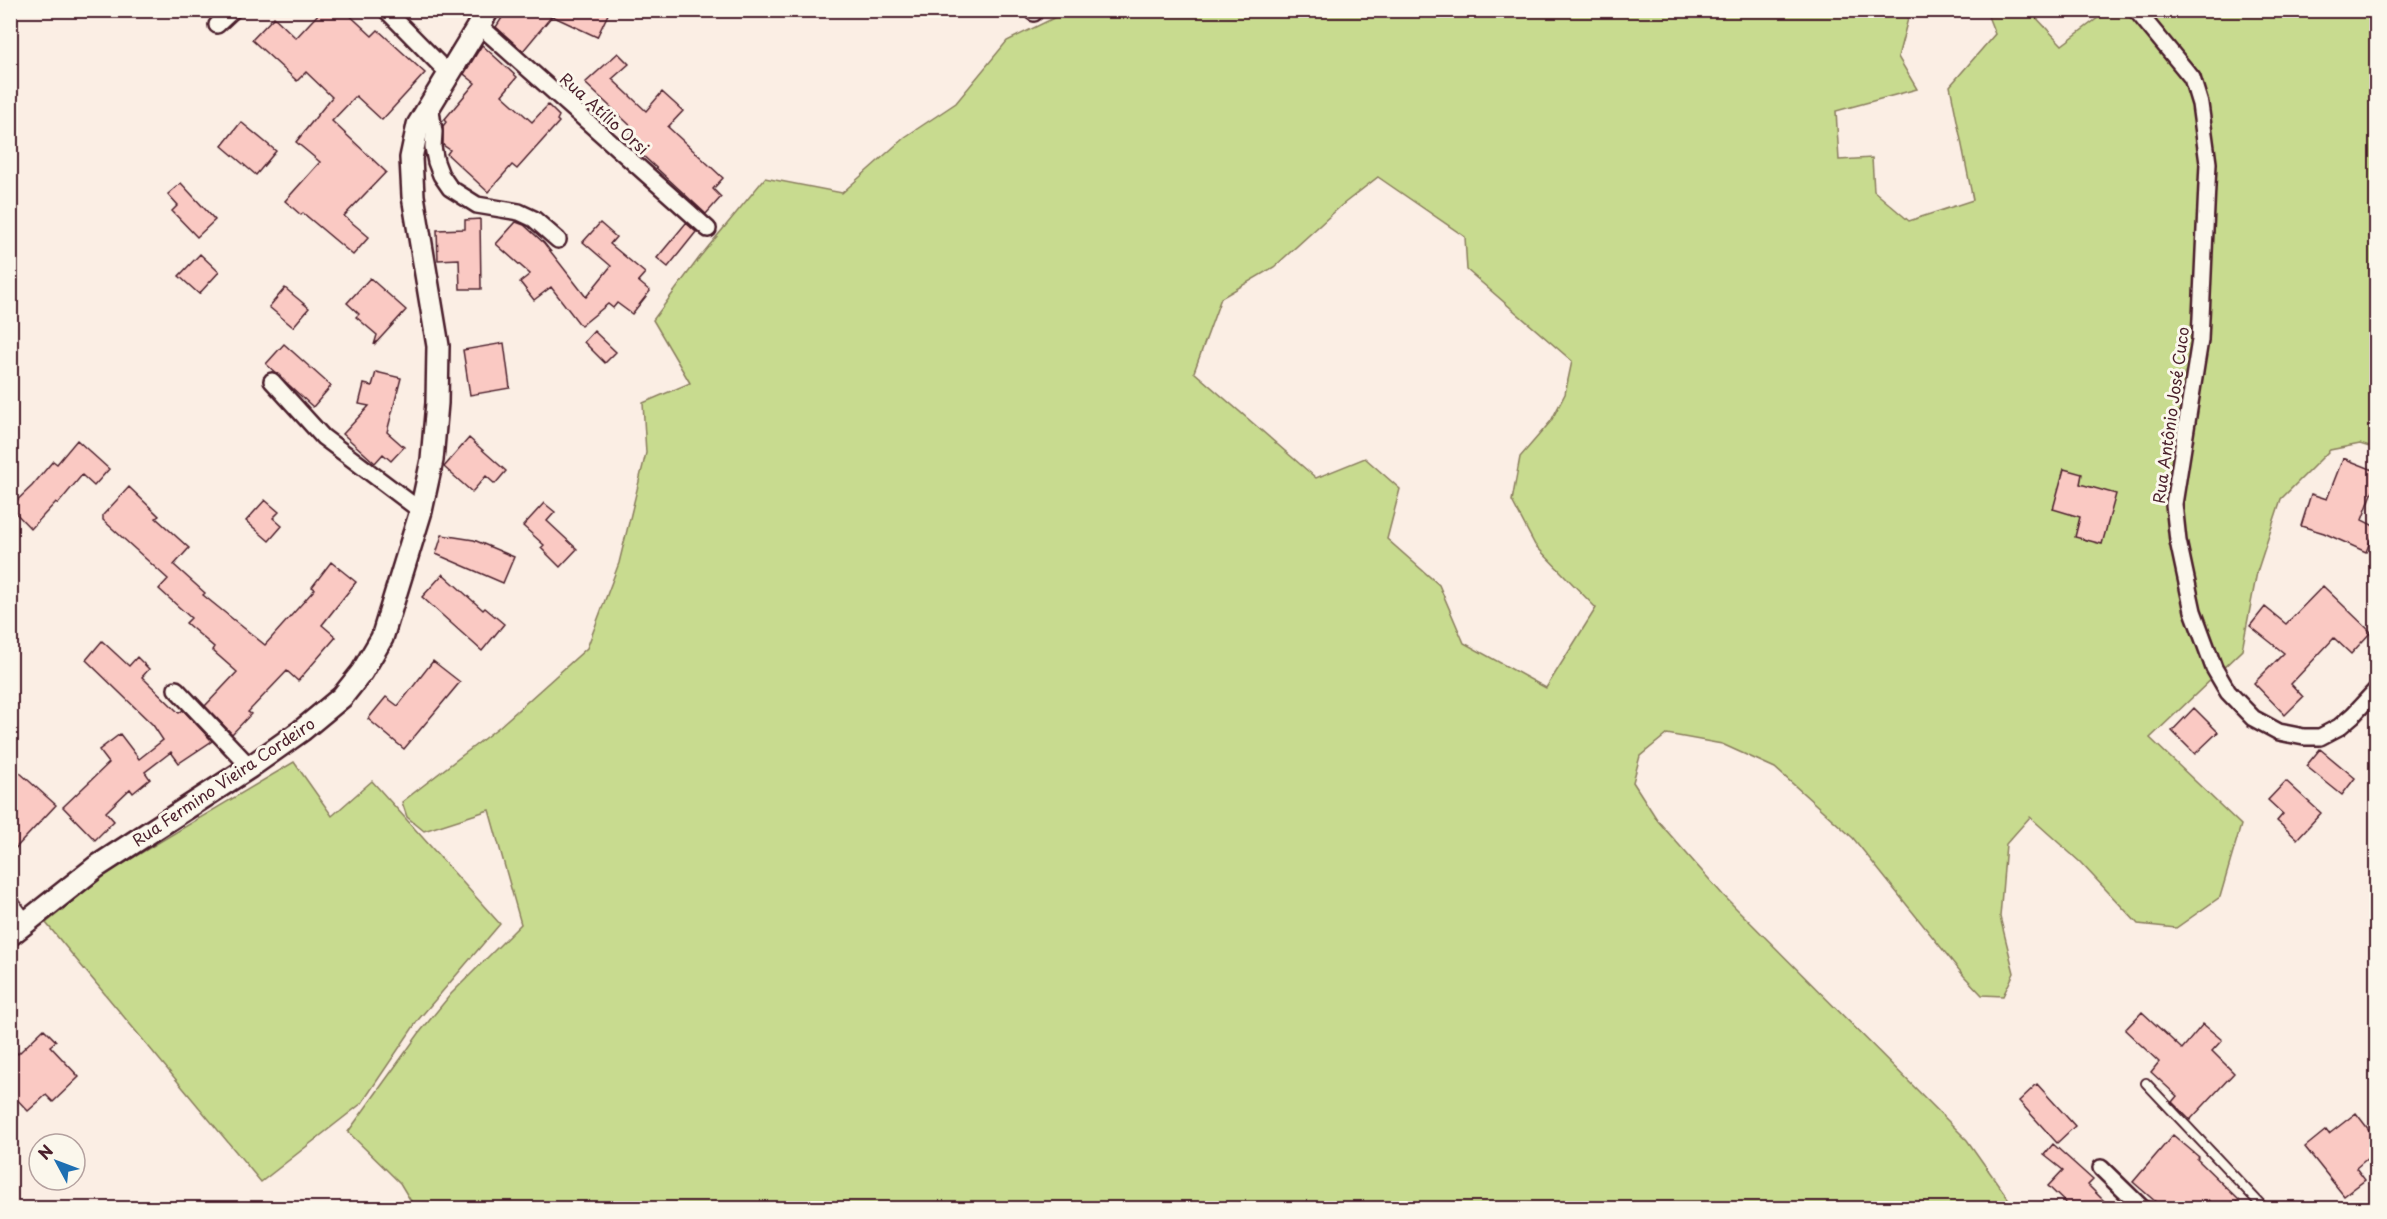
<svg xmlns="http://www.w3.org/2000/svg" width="2387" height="1219" font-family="'Playpen Sans',sans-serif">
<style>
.green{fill:#c8db8f;stroke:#897d5d;stroke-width:1.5;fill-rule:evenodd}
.building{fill:#fac9c3;stroke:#4a1f2b;stroke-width:1.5}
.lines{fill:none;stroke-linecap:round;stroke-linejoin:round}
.lane-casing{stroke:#4a1f2b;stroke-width:12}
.street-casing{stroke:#4a1f2b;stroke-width:20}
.secondary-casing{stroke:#4a1f2b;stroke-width:26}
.lane{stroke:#fbf7ec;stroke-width:8}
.street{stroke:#fbf7ec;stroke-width:15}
.secondary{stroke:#fbf7ec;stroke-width:21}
.labels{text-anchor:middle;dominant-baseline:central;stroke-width:6;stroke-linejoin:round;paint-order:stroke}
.street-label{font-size:16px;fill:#4a1f2b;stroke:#fbf7ec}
</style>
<rect width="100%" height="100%" fill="#fbeee4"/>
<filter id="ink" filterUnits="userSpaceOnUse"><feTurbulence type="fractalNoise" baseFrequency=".0167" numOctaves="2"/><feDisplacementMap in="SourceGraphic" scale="12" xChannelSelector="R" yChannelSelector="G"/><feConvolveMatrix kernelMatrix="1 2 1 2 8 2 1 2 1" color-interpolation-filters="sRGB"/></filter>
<g filter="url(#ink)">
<path class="green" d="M 1070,10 L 1910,11 L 1898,57 L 1917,89 L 1836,111 L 1839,160 L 1872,158 L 1874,191 L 1909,221 L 1973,200 L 1950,86 L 1995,34 L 1986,11 L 2030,11 L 2062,45 L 2107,11 L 2376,11 L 2376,449 L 2360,444 L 2330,450 L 2281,499 L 2257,572 L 2242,650 L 2150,738 L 2241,825 L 2220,897 L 2176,928 L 2138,924 L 2080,862 L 2030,817 L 2006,844 L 2000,917 L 2014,973 L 2003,996 L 1982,995 L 1964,976 L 1853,838 L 1775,768 L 1722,744 L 1667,734 L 1640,756 L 1633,782 L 1658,821 L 1723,895 L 1967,1140 L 2010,1201 L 2009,1208 L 415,1208 L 400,1183 L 348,1132 L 420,1032 L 451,994 L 521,924 L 489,810 L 424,831 L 407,817 L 402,802 L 499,727 L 587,648 L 619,563 L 646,453 L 643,403 L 690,383 L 653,320 L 699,258 L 765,178 L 842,193 L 905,137 L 956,103 L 1007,41 ZM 1378,177 L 1465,237 L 1467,270 L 1572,361 L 1565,394 L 1551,421 L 1520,457 L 1512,501 L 1535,545 L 1596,608 L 1546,688 L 1464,643 L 1439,585 L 1387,539 L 1400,489 L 1365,458 L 1316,478 L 1194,372 L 1221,298 L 1274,267 L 1342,205 Z
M 294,762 L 332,816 L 372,781 L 500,924 L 418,1020 L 362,1103 L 261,1182 L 46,923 L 109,872 Z"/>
<path class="building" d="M 322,10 L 344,10 L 372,36 L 378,30 L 425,73 L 382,120 L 356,96 L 332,121 L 386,172 L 344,216 L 369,237 L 353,255 L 303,213 L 301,215 L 285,201 L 320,162 L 296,142 L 332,97 L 306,72 L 297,81 L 252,40 L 274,17 L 296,38 Z
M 507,10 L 610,10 L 597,37 L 552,16 L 523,51 L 496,27 Z
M 482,45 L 517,77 L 502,95 L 532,122 L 548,105 L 559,116 L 557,120 L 559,122 L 517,169 L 512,165 L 488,192 L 447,154 L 450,150 L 443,145 L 443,126 L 446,122 L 444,120 L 475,83 L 464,74 Z
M 618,53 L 629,64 L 612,79 L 646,111 L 662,92 L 683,111 L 668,127 L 723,178 L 713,189 L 721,197 L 706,214 L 625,139 L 634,129 L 585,83 Z
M 241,122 L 276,151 L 256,175 L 222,146 Z
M 181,183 L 215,220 L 197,237 L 172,211 L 178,205 L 168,194 Z
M 480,219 L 481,289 L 460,289 L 459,259 L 438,260 L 437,230 L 465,229 L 465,220 Z
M 516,222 L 524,225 L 544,243 L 586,297 L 611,266 L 583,242 L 600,223 L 616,237 L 610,244 L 645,273 L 638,281 L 650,291 L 632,314 L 617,303 L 613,308 L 608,304 L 581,326 L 551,287 L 534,300 L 520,282 L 530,274 L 496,244 Z
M 686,223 L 696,232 L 668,267 L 657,258 Z
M 200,254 L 219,272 L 199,294 L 179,276 Z
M 370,278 L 406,310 L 374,345 L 377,335 L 356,317 L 359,314 L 347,303 Z
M 285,288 L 309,308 L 293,327 L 269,307 Z
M 594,331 L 616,352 L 605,363 L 584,342 Z
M 504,343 L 510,388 L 470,395 L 463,350 Z
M 284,344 L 331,386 L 313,407 L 266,364 Z
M 376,372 L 401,378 L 387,432 L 404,447 L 391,461 L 383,454 L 375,463 L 343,434 L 369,406 L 359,404 L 364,384 L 372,386 Z
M 469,438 L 506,471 L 495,484 L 486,476 L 472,492 L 444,467 Z
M 77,440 L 109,469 L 94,486 L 82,475 L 58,504 L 56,502 L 31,529 L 10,507 L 32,486 L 53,461 L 57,464 Z
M 2343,458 L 2376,471 L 2376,483 L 2362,520 L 2376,527 L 2366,552 L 2324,533 L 2301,526 L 2311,494 L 2327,499 Z
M 2064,469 L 2082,474 L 2080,484 L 2116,494 L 2102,544 L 2075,537 L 2080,517 L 2053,509 Z
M 129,487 L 159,516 L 156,518 L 189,548 L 174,565 L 205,593 L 203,595 L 265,645 L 315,589 L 312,587 L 331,562 L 356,582 L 322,625 L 336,637 L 298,681 L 287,671 L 248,712 L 251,714 L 232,734 L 205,706 L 237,672 L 212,650 L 214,647 L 186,623 L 191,618 L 159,589 L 168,579 L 103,520 L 103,515 Z
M 265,500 L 279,512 L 273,518 L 282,526 L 269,541 L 246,521 Z
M 544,503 L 555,512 L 547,521 L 577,549 L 560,567 L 541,548 L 544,545 L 523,526 Z
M 442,535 L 474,540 L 514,557 L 503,583 L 436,554 Z
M 443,574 L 483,610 L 485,608 L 504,624 L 482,651 L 422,597 Z
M 2323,586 L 2371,632 L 2351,654 L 2334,638 L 2291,684 L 2303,697 L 2285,715 L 2254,683 L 2284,653 L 2250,626 L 2265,607 L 2286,624 Z
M 102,641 L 129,666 L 137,657 L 149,669 L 142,677 L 179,713 L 183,710 L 212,741 L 179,763 L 171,752 L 145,772 L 150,779 L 133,793 L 130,789 L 106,812 L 114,821 L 95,840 L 63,807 L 109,763 L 99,750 L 120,734 L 139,759 L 163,740 L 153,725 L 86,660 Z
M 433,661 L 460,682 L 404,749 L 368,719 L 386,697 L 398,706 Z
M 2194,708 L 2218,732 L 2195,754 L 2172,731 Z
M 2320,749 L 2355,778 L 2342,795 L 2306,766 Z
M 10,764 L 56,805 L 10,854 Z
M 2286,781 L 2321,813 L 2297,839 L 2277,821 L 2283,814 L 2268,800 Z
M 2142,1012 L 2182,1049 L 2203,1024 L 2222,1040 L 2212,1051 L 2234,1073 L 2190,1120 L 2172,1102 L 2177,1096 L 2151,1072 L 2159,1062 L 2125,1030 Z
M 44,1029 L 56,1041 L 50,1046 L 79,1077 L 53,1102 L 46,1095 L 28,1111 L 10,1092 L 10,1046 L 18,1054 Z
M 2037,1084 L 2075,1126 L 2057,1143 L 2019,1101 Z
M 2356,1113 L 2376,1139 L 2376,1151 L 2356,1168 L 2365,1180 L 2344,1196 L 2305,1147 L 2326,1130 L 2329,1134 Z
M 2173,1135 L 2199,1157 L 2197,1159 L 2239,1200 L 2231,1209 L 2218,1209 L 2209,1200 L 2202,1209 L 2164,1209 L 2133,1182 Z
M 2053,1144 L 2093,1180 L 2088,1185 L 2112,1209 L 2072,1209 L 2048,1186 L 2063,1170 L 2044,1155 Z"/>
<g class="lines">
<defs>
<path id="lane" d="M 10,896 L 27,919
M 2146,1083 L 2264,1208"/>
<path id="street" d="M 386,10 L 448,73
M 1031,10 L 1034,13
M 2136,10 L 2192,78 L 2200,104 L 2208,163 L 2200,340 L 2174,504 L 2178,541 L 2193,611 L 2214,668 L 2228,692 L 2253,718 L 2279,732 L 2304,737 L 2320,737 L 2339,727 L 2353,715 L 2376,690
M 217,25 L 233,10
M 479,25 L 708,229
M 430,104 L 434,132 L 433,147 L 436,162 L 441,175 L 450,188 L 477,205 L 519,212 L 534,219 L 558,240
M 272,381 L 323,437 L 421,511
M 176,689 L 250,767
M 2101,1168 L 2142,1208"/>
<path id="secondary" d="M 10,935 L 96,867 L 250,767 L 301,731 L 342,697 L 362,672 L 382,638 L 421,511 L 432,460 L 437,403 L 438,346 L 413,196 L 411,158 L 418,125 L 488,10"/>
</defs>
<use href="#lane" class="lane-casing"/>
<use href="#street" class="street-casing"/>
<use href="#secondary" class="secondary-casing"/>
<use href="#lane" class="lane"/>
<use href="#street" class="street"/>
<use href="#secondary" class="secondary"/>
</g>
</g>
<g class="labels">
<g class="street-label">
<text transform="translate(605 113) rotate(42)">Rua Atílio Orsi</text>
<text transform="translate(2170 415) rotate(-82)">Rua Antônio José Cuco</text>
<text transform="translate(223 781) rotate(-34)">Rua Fermino Vieira Cordeiro</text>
</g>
</g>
<rect width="2387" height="1219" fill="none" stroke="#fbf7ec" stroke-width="36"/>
<rect x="18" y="18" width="2351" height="1183" fill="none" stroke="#4a1f2b" stroke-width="2" filter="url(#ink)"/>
<g transform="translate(57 1162) rotate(311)"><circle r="28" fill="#fbf7ec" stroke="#b4a19f" stroke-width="1.5"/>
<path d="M0-4.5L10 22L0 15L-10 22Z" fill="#1f6fb2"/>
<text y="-9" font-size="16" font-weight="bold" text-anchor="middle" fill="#4a1f2b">N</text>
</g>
</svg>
